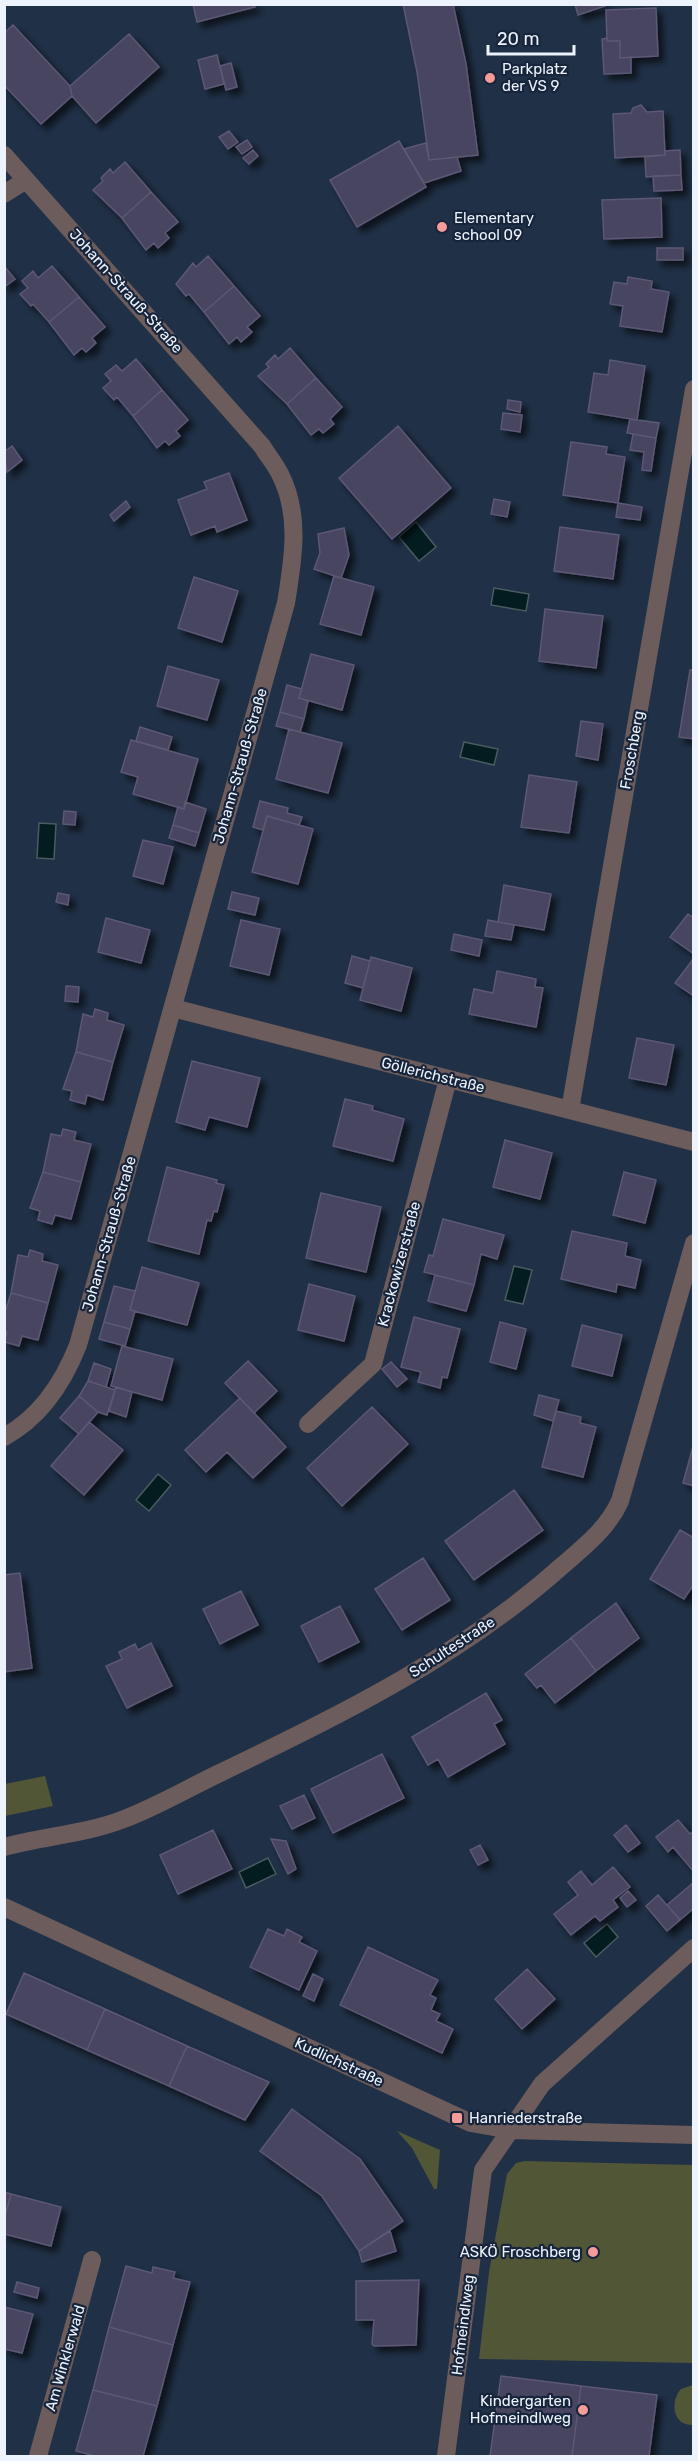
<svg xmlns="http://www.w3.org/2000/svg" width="698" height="2461" font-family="Rubik,sans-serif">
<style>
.green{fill:#515636}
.water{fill:#031c1f;stroke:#495c61;stroke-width:1.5}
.building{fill:#474460;stroke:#5b5875;stroke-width:1.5;filter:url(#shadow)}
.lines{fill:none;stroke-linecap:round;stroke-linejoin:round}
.minor{stroke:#6c5c5b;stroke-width:18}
.tertiary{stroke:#6c5c5b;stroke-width:18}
.poi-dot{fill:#f59b99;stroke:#17253c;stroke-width:2}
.labels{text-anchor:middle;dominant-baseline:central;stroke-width:4.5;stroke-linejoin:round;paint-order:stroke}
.poi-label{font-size:15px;fill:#edf3fc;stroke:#17253c;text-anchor:start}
.street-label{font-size:15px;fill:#edf3fc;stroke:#17253c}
</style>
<defs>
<filter id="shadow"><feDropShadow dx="5.5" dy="5.5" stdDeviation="3" flood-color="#0009"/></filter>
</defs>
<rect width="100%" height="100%" fill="#203046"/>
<path class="green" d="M 45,1776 L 53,1806 L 5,1816 L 5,1784 Z
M 397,2131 L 440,2150 L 437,2189 L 434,2189 L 412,2148 Z
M 525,2161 L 693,2165 L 693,2363 L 479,2359 L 489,2272 L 507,2174 L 516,2163 Z
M 693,2385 L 693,2425 C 672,2426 670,2401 681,2389 Z"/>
<path class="water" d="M 416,522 L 436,547 L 419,561 L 399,537 Z
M 494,588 L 529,594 L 526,611 L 491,605 Z
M 464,742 L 498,749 L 494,765 L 460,757 Z
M 39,823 L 56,824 L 54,859 L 37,858 Z
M 514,1266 L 532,1270 L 523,1304 L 505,1300 Z
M 158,1474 L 171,1485 L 149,1511 L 136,1500 Z
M 268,1858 L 276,1874 L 246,1888 L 239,1872 Z
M 607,1924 L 618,1937 L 596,1957 L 584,1943 Z"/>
<path class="building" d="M 193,4 L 255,4 L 255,7 L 197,22 Z
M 403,4 L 453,4 L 466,64 L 478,155 L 429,160 L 417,72 Z
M 575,4 L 605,4 L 605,6 L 578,15 Z
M 656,8 L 658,56 L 620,58 L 620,41 L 607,41 L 606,10 Z
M 13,25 L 70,86 L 72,96 L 41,124 L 4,85 L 4,33 Z
M 129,34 L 159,67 L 96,123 L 72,96 L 70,86 Z
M 607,38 L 607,41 L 620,41 L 620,58 L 631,57 L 631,73 L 604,74 L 602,39 Z
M 217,55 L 224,84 L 205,89 L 198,60 Z
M 231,63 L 237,87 L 226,90 L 220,66 Z
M 641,105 L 647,112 L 663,111 L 665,155 L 615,158 L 613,114 L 631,113 L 633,108 Z
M 229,131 L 238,142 L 228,149 L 219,137 Z
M 247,140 L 252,147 L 242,154 L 236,147 Z
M 399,141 L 426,187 L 357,227 L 330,180 Z
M 426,143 L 429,160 L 457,157 L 461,171 L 424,183 L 404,149 Z
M 253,150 L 258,156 L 249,164 L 243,158 Z
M 680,150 L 681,175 L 646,177 L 645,157 L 665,155 L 665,151 Z
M 125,162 L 151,192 L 122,218 L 93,190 L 103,181 L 101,178 L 110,169 L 113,173 Z
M 681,175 L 682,190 L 654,191 L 653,176 Z
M 151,192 L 178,222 L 165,233 L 169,238 L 158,248 L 154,243 L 146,250 L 122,218 Z
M 661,198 L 662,237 L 604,239 L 602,200 Z
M 657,248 L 683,248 L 683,260 L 657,260 Z
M 208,256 L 234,286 L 204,312 L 189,294 L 186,296 L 176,284 L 193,263 L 196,267 Z
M 4,266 L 15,279 L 4,287 Z
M 52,266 L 79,297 L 49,322 L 33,304 L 31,306 L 20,294 L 28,288 L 22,281 L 33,271 L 38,278 Z
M 628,277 L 652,281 L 651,289 L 669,292 L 662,332 L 620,326 L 623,306 L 610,304 L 614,282 L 627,284 Z
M 234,286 L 260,316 L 247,327 L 252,332 L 241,342 L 237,337 L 229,344 L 204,312 Z
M 79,297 L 105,327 L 92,338 L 96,343 L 86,352 L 82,348 L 74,355 L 49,322 Z
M 290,348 L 316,378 L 287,404 L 258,376 L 269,367 L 266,364 L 275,355 L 278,359 Z
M 136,359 L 162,390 L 133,416 L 117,397 L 114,400 L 103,388 L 111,381 L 105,374 L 116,365 L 122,371 Z
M 610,360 L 645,366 L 637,420 L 588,412 L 594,373 L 608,375 Z
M 316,378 L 342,407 L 330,419 L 334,424 L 323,433 L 319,429 L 311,435 L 287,404 Z
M 162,390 L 188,420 L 176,431 L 180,436 L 169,445 L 165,441 L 157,448 L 133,416 Z
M 508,400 L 521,402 L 520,412 L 507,409 Z
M 503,413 L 522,415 L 520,432 L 501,429 Z
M 630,419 L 659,423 L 656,438 L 627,433 Z
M 398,426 L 451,488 L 392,539 L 339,478 Z
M 633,434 L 656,438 L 651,471 L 642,470 L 644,452 L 630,450 Z
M 571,442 L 607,447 L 606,454 L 625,457 L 618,503 L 563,495 Z
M 12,446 L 22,460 L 7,472 L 4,452 Z
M 229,473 L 247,520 L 217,532 L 215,526 L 191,535 L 178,500 L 207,489 L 204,482 Z
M 494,499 L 510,502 L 507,517 L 491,514 Z
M 126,501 L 130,507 L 114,521 L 110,515 Z
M 618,503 L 642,507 L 640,520 L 616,517 Z
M 560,527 L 619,535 L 613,579 L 554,571 Z
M 344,528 L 349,555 L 341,578 L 314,569 L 320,553 L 318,534 Z
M 334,576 L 374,587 L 361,635 L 320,624 Z
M 194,577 L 238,591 L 222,642 L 178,628 Z
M 545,609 L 603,616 L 596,668 L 539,661 Z
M 311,654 L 354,665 L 342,710 L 299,698 Z
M 168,666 L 219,680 L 207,720 L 157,706 Z
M 690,670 L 694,670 L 694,739 L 679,737 Z
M 287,685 L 302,689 L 299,698 L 308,701 L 304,719 L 280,712 Z
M 280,712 L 304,719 L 300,732 L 276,726 Z
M 581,721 L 603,724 L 598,760 L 576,756 Z
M 140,727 L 172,737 L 168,750 L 136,741 Z
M 289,729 L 342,743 L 328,793 L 276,779 Z
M 131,740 L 198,759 L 184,809 L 133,794 L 138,777 L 121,772 Z
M 529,775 L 577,782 L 569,833 L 521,827 Z
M 260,801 L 288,808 L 287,813 L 302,817 L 299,825 L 267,816 L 263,830 L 253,827 Z
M 185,802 L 206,809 L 199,833 L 173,825 L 178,807 L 184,809 Z
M 64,811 L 76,812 L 75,825 L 63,824 Z
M 267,816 L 313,829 L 298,884 L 252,872 Z
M 173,825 L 199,833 L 195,846 L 169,838 Z
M 143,840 L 173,847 L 163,884 L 133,876 Z
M 504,885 L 551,894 L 544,930 L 498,922 Z
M 232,892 L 259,898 L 255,915 L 228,909 Z
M 58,893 L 69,895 L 68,905 L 56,902 Z
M 688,914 L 694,918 L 694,954 L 670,937 Z
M 106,918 L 150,930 L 141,963 L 98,952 Z
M 241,920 L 280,929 L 269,975 L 230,966 Z
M 488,920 L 514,925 L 511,940 L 485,936 Z
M 454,934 L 482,940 L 479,956 L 451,950 Z
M 352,956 L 370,961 L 363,988 L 345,983 Z
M 371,957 L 412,968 L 401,1011 L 360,1000 Z
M 694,958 L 694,996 L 675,983 Z
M 497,971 L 536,979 L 535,987 L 543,988 L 536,1027 L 469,1014 L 474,989 L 493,993 Z
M 66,986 L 79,987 L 78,1002 L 65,1001 Z
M 95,1009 L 108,1013 L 107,1020 L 124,1025 L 113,1062 L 76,1052 L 83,1014 L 93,1017 Z
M 637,1038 L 674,1045 L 666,1085 L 629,1078 Z
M 76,1052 L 113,1062 L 103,1100 L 87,1095 L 85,1104 L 70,1100 L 72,1091 L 63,1089 Z
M 192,1061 L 260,1078 L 247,1127 L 209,1117 L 205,1130 L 176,1122 Z
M 345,1099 L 373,1106 L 372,1110 L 404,1119 L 393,1161 L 333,1146 Z
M 63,1129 L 76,1132 L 74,1140 L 91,1144 L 81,1182 L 43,1172 L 51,1134 L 61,1136 Z
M 505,1140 L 552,1153 L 540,1199 L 493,1187 Z
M 167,1167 L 217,1180 L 216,1183 L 224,1185 L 217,1212 L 214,1211 L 211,1221 L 207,1220 L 199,1254 L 148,1241 Z
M 43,1172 L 81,1182 L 71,1219 L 55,1215 L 52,1224 L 38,1220 L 40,1211 L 30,1208 Z
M 624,1172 L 656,1180 L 645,1223 L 613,1215 Z
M 321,1193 L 381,1207 L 366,1272 L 306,1258 Z
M 443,1219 L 504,1235 L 497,1259 L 481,1254 L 474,1285 L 424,1272 L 429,1255 L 433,1256 Z
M 572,1231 L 627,1243 L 625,1256 L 641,1260 L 635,1288 L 617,1284 L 616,1292 L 561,1279 Z
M 30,1250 L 43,1254 L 42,1261 L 58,1265 L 48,1303 L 11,1293 L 18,1255 L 28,1257 Z
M 142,1267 L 199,1283 L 187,1325 L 130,1310 Z
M 435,1275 L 474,1285 L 466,1311 L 428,1301 Z
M 309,1284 L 355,1296 L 344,1341 L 298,1330 Z
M 114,1286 L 135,1291 L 130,1310 L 135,1311 L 130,1329 L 104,1322 Z
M 11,1293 L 48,1303 L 38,1340 L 22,1336 L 19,1346 L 5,1342 L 7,1332 L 4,1331 L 4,1316 Z
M 414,1317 L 460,1329 L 447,1378 L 442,1377 L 440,1388 L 418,1382 L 421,1372 L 401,1367 Z
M 104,1322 L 130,1329 L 125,1346 L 99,1339 Z
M 500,1322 L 526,1329 L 516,1369 L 490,1362 Z
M 582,1325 L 622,1335 L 612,1376 L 572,1366 Z
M 122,1346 L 173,1359 L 162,1400 L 111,1386 Z
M 248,1361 L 277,1391 L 254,1413 L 225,1383 Z
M 391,1362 L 407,1379 L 397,1387 L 382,1369 Z
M 94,1363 L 111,1369 L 106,1387 L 88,1381 Z
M 88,1381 L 115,1390 L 107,1415 L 98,1412 L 79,1396 Z
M 116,1387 L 132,1392 L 126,1417 L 109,1411 Z
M 539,1395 L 559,1400 L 553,1421 L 534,1415 Z
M 79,1396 L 98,1412 L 79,1434 L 60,1418 Z
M 240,1398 L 286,1447 L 253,1478 L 227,1452 L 206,1472 L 185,1450 Z
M 372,1407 L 408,1444 L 342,1506 L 307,1468 Z
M 556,1411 L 581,1417 L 580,1423 L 596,1427 L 583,1477 L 542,1467 Z
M 89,1422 L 123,1450 L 84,1495 L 51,1466 Z
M 694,1443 L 694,1486 L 683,1483 Z
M 514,1490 L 543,1530 L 474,1580 L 445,1541 Z
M 680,1530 L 694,1538 L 694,1584 L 684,1599 L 650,1579 Z
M 423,1558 L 450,1600 L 402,1630 L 375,1589 Z
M 20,1573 L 32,1668 L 4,1672 L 4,1575 Z
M 241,1591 L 258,1625 L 220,1644 L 203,1609 Z
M 616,1603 L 639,1638 L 596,1671 L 571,1638 Z
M 340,1606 L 359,1642 L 319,1662 L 301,1626 Z
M 571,1638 L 596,1671 L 555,1703 L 541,1685 L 537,1688 L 525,1674 Z
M 151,1643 L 172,1686 L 127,1708 L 106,1666 L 122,1659 L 119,1652 L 135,1644 L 138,1650 Z
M 486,1693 L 502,1720 L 494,1724 L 505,1744 L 448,1777 L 438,1759 L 428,1765 L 412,1737 Z
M 382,1754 L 404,1798 L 333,1833 L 311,1789 Z
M 304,1795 L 315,1818 L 292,1829 L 280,1806 Z
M 678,1820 L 690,1834 L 694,1831 L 694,1872 L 673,1847 L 668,1852 L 656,1837 Z
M 626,1825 L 640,1843 L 628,1852 L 614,1835 Z
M 213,1830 L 232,1869 L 178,1894 L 160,1855 Z
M 271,1839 L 286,1841 L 296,1869 L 288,1874 Z
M 480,1845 L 488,1860 L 478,1865 L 470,1850 Z
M 613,1867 L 630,1887 L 613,1900 L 618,1907 L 600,1921 L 595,1916 L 571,1935 L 554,1914 L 578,1895 L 568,1882 L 581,1871 L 592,1885 Z
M 694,1882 L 694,1908 L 680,1920 L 667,1905 Z
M 628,1891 L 636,1900 L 627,1907 L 620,1898 Z
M 658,1895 L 680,1920 L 667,1931 L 646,1906 Z
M 268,1929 L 284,1936 L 287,1929 L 302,1937 L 299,1942 L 317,1951 L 299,1990 L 250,1967 Z
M 368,1947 L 438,1980 L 430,1995 L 436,1998 L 431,2010 L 440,2014 L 436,2021 L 453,2029 L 442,2053 L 340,2005 Z
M 527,1969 L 555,1999 L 522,2029 L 495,1999 Z
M 24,1973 L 105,2009 L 87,2050 L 6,2014 Z
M 313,1974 L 323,1979 L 314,2001 L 303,1996 Z
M 105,2009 L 187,2046 L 169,2086 L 87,2050 Z
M 187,2046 L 269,2082 L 245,2120 L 169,2086 Z
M 292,2109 L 360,2159 L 403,2221 L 359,2251 L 322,2196 L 260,2151 Z
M 4,2192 L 11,2194 L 4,2220 Z
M 11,2194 L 61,2207 L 51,2246 L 4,2234 L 4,2220 Z
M 390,2231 L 396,2251 L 362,2262 L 359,2251 Z
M 126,2266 L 152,2273 L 153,2267 L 175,2272 L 173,2278 L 190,2282 L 173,2345 L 109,2327 Z
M 419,2280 L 416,2345 L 374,2346 L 372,2344 L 374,2320 L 356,2320 L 356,2281 Z
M 17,2282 L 39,2288 L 37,2298 L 14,2292 Z
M 4,2307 L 33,2314 L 22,2353 L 4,2349 Z
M 109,2327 L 173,2345 L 157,2406 L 93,2390 Z
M 501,2376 L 581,2386 L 572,2456 L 490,2456 Z
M 581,2386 L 657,2395 L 649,2456 L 572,2456 Z
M 93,2390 L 157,2406 L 143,2456 L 95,2456 L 76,2451 Z"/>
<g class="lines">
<path class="minor" d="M 4,155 L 262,446 C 268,456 275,464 280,474 C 301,515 293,560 286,603 L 78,1345 C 63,1383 41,1417 4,1437
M 4,194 L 26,180
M 173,1008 L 694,1142
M 570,1110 L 694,389
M 308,1424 L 373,1364 L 448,1079
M 4,1847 C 44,1836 86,1834 124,1819 C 158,1806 190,1787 222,1772 C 342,1714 463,1655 563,1565 C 585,1546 608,1528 620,1501 L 694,1243
M 38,2456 L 92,2260
M 446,2456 L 483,2170 L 542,2084 L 694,1948"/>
<path class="tertiary" d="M 4,1907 L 471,2123 L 510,2130 L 694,2135"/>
</g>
<g class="poi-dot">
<circle cx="490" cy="78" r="6"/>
<circle cx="442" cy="227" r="6"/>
<rect x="451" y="2112" width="12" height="12" rx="3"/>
<circle cx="593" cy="2252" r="6"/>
<circle cx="583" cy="2410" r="6"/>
</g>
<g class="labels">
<g class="poi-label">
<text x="502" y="69">Parkplatz<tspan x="502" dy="17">der VS 9</tspan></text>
<text x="454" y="218">Elementary<tspan x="454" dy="17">school 09</tspan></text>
<text x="469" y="2118">Hanriederstraße</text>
<text x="581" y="2252" text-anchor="end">ASKÖ Froschberg</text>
<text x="571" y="2401" text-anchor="end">Kindergarten<tspan x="571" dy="17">Hofmeindlweg</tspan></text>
</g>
<g class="street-label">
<text transform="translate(126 291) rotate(48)">Johann-Strauß-Straße</text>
<text transform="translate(632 750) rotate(-80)">Froschberg</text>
<text transform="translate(240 766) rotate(-74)">Johann-Strauß-Straße</text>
<text transform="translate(433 1075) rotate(14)">Göllerichstraße</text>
<text transform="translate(109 1234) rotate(-74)">Johann-Strauß-Straße</text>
<text transform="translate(399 1264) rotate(-75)">Krackowizerstraße</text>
<text transform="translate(452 1647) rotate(-33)">Schultestraße</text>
<text transform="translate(339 2062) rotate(25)">Kudlichstraße</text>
<text transform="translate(463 2325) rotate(-83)">Hofmeindlweg</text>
<text transform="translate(65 2358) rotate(-74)">Am Winklerwald</text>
</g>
</g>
<rect width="698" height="2461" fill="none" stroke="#edf3fc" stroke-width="12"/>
<path d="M488 45v9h86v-9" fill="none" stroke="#edf3fc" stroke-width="3"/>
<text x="497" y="45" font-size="18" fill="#edf3fc" stroke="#17253c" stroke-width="4.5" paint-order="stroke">20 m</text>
</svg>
